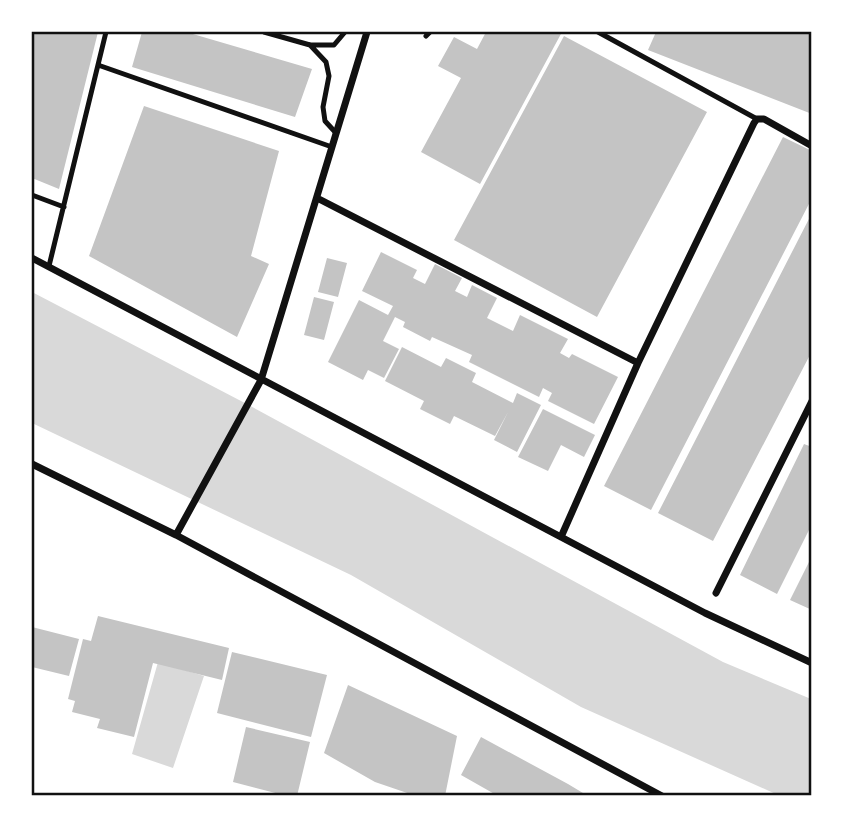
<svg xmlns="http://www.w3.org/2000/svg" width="843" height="827" font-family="'Sofia Sans Condensed',sans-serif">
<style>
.water{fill:#d9d9d9}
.building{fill:#c4c4c4}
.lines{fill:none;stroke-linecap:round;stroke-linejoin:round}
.service{stroke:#111;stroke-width:5}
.minor{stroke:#111;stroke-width:7}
.neatline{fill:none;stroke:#111;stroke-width:2.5}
</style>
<rect width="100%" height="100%" fill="#fff"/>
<path class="water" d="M 32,292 L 241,401 L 723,662 L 811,699 L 811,795 L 778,795 L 581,707 L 351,575 L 32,423 Z
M 158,662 L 204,676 L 173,768 L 132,754 Z"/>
<path class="building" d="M 32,32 L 98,32 L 59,189 L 32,178 Z
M 142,32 L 186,32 L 312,69 L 295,117 L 132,67 Z
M 486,32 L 562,32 L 480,184 L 421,152 L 461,78 L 438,66 L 454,37 L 477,49 Z
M 656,32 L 812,32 L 812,114 L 648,50 Z
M 564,36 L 707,112 L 597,317 L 454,240 Z
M 144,106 L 279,151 L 251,256 L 269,264 L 237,337 L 89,256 Z
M 783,137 L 812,151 L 812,198 L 651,510 L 604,486 Z
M 812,213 L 812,351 L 713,541 L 658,513 Z
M 381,252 L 417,270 L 413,278 L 425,284 L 435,264 L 462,278 L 455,291 L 467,297 L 472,285 L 497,298 L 487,318 L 513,331 L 520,315 L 568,339 L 560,353 L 569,358 L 572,354 L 618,377 L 594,424 L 548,401 L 552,393 L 543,388 L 539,397 L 469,362 L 472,355 L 432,337 L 430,341 L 403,327 L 405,322 L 395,317 L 383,341 L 399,349 L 384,378 L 368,370 L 363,380 L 328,362 L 359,300 L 388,315 L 393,306 L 362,291 Z
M 327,258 L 347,263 L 338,297 L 318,292 Z
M 314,297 L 334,302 L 324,340 L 304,335 Z
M 402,347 L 441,367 L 446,358 L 476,373 L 472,382 L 513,403 L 517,393 L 541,405 L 517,452 L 494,440 L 508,412 L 495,436 L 454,416 L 450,424 L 420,409 L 424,401 L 385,381 Z
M 543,409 L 595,435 L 584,457 L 561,445 L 548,471 L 518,457 Z
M 804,444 L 812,447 L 812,524 L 777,594 L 740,575 Z
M 812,556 L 812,610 L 790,600 Z
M 98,616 L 229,648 L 222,680 L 153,663 L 134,737 L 97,728 L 100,719 L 72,712 L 75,701 L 68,699 L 83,639 L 91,641 Z
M 32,627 L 79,639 L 69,676 L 32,667 Z
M 232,652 L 327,675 L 311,737 L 217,713 Z
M 348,685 L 457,736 L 445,796 L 416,796 L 375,782 L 324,753 Z
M 246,727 L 310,742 L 297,796 L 287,796 L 233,782 Z
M 481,737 L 568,784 L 588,796 L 498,796 L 461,775 Z"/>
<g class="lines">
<path class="service" d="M 264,32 L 310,45 L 334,45 L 345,32
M 598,32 L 757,119
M 426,36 L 430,32
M 310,45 L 326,62 L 329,76 L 323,107 L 325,121 L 336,133
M 98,65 L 332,147
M 32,195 L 64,207
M 49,266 L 106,32"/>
<path class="minor" d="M 317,198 L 638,363
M 32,258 L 705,613 L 812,663
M 32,464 L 176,535 L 662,796
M 176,535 L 261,380 L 367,32
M 561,537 L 638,363 L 754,123 L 757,119 L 764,119 L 812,146
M 716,593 L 812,401"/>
</g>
<rect width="843" height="827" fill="none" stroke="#ffffff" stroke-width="66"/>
<rect x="33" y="33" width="777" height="761" class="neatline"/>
</svg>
